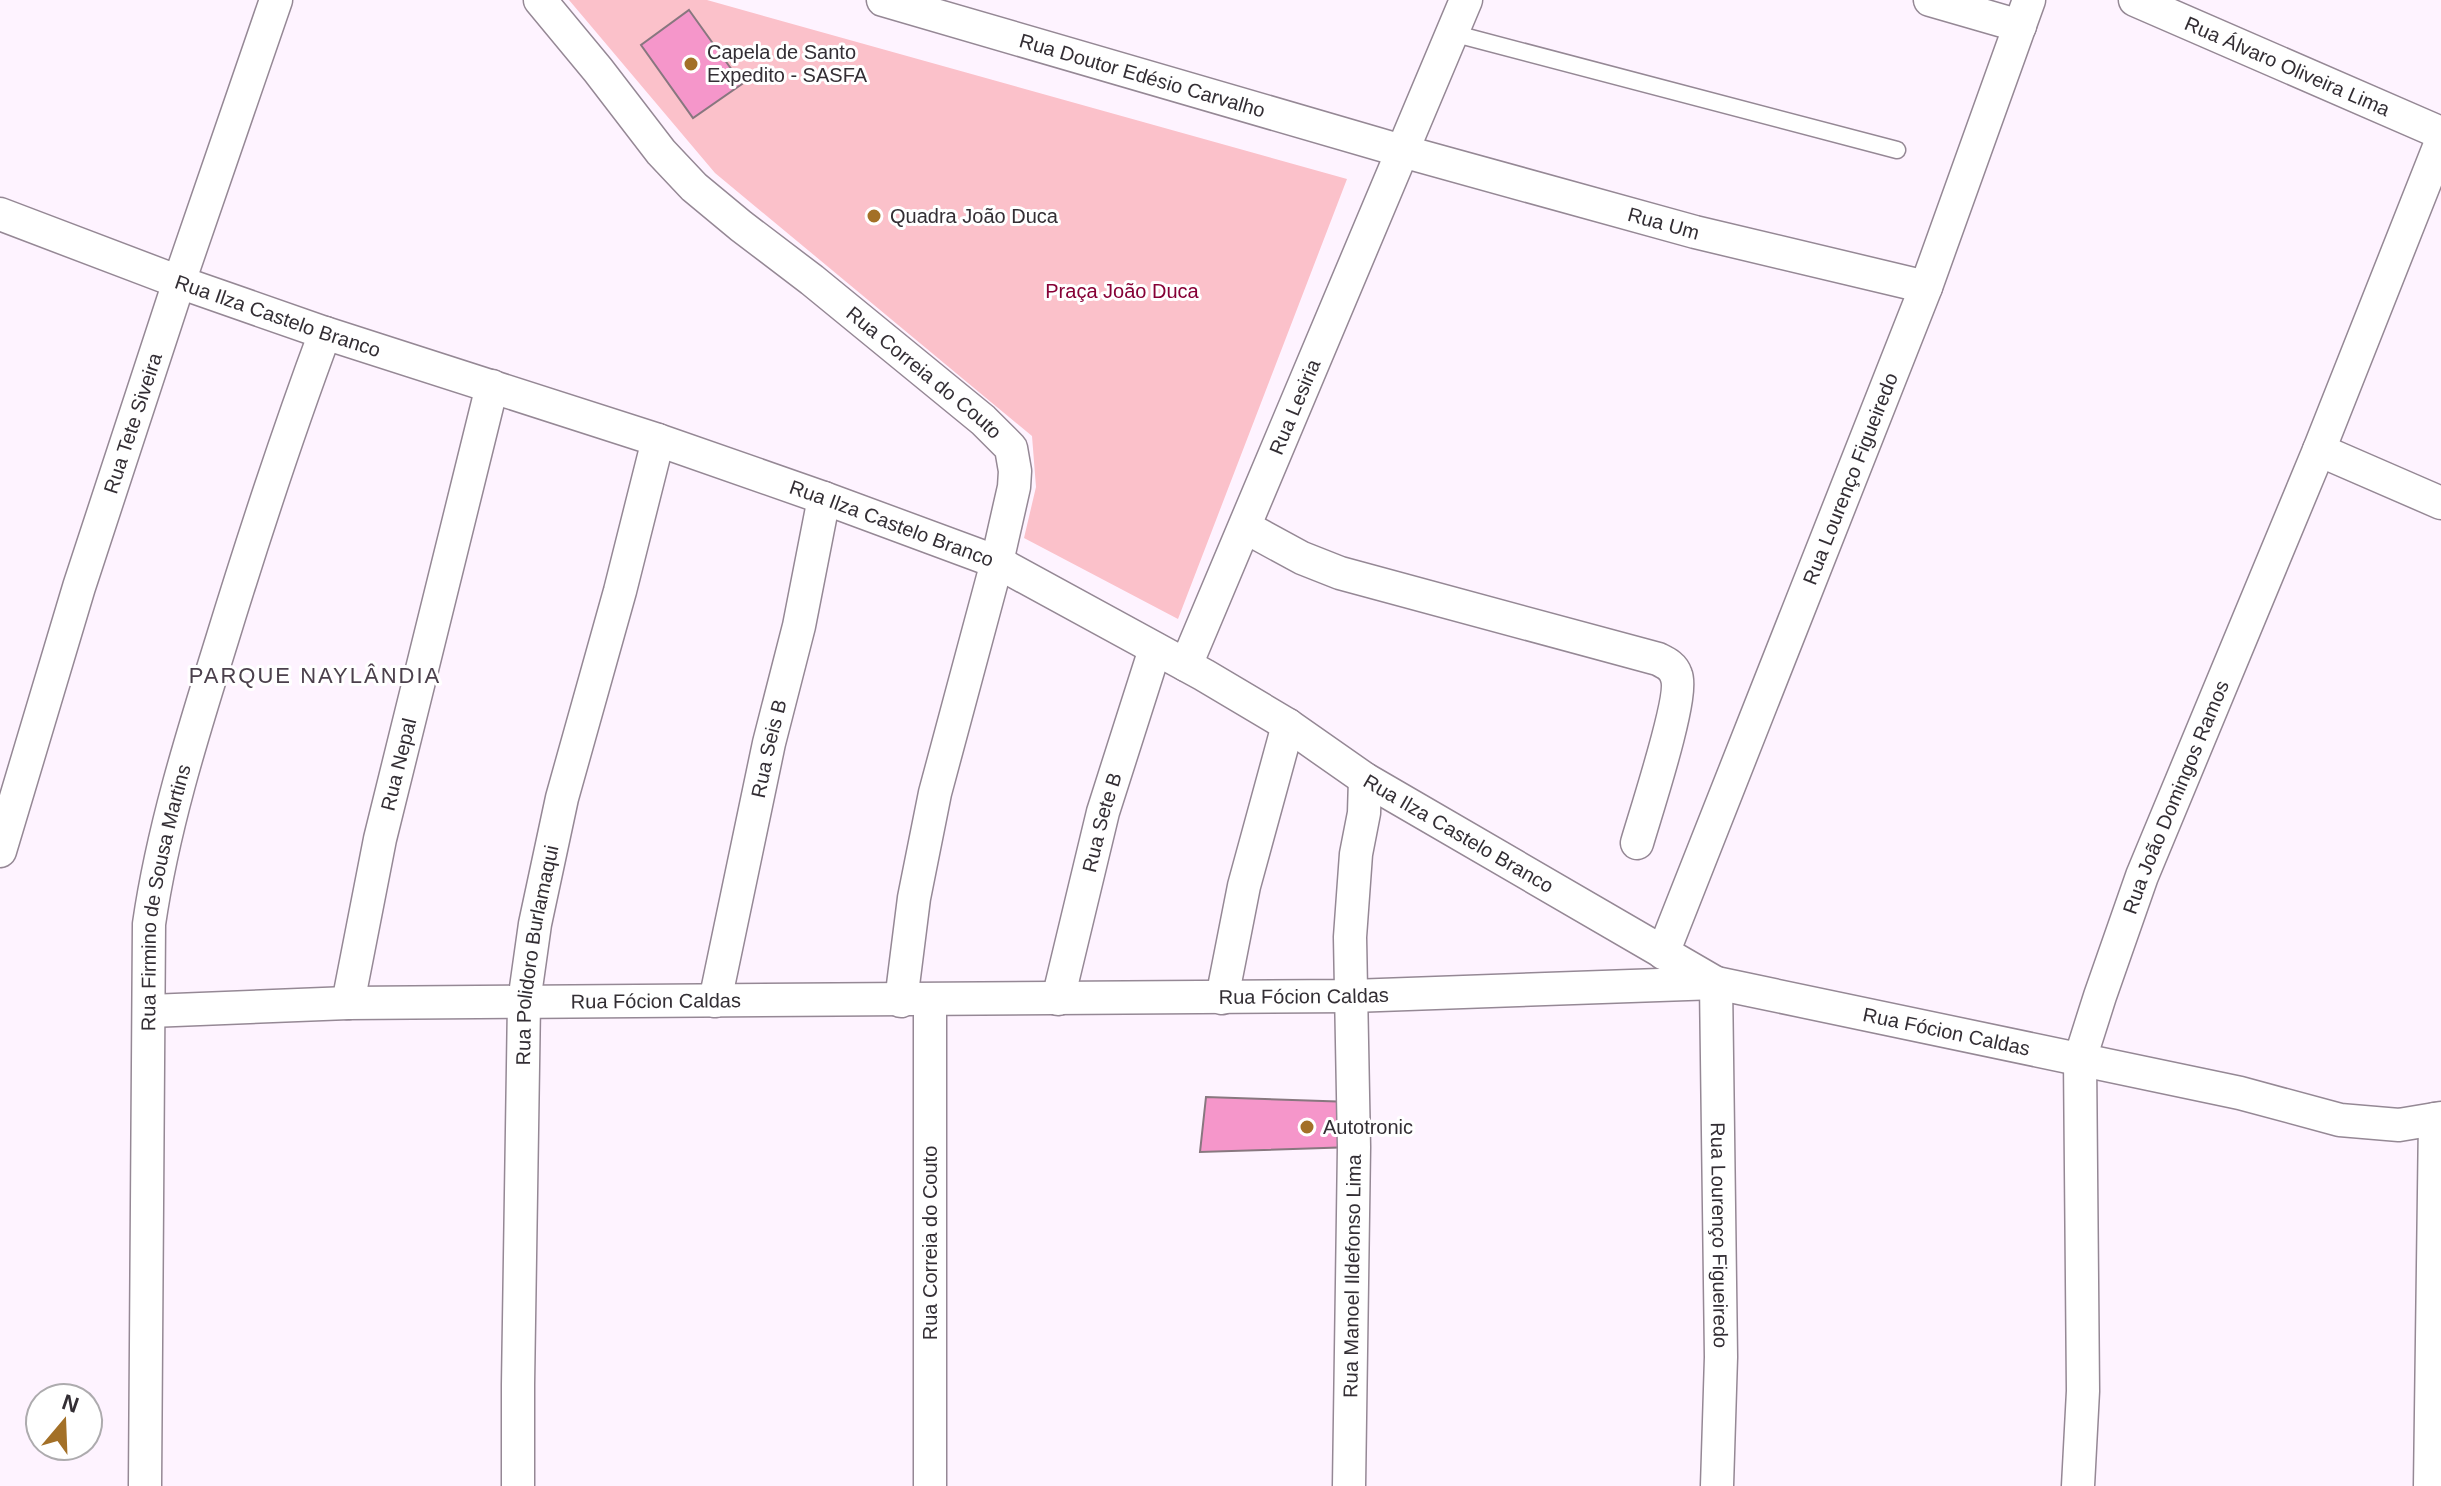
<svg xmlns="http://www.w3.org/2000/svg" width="2441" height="1486" font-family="Arial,sans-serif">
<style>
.green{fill:#fbc1ca}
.building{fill:#f596ca;stroke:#88777f;stroke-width:2}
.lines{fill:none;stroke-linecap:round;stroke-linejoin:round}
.service-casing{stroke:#958895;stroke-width:19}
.minor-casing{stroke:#958895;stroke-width:35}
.service{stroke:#fff;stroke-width:16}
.minor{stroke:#fff;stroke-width:32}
.poi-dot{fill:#a37027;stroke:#fff;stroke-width:3}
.labels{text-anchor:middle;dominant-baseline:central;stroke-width:6;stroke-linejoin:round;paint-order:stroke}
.poi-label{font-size:20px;fill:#332e34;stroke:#fff;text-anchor:start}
.street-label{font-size:20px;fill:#332e34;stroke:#fff}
.park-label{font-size:20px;fill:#860036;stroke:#fff}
.neighbourhood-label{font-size:22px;letter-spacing:2px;fill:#4b404c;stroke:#fff}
</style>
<rect width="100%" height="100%" fill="#fef3ff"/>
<path class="green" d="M 569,0 L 707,0 L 1347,179 L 1178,619 L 1024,538 L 1036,487 L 1032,436 L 715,173 Z"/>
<path class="building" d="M 689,10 L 742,84 L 693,118 L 641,45 Z
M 1206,1097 L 1352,1102 L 1354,1147 L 1200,1152 Z"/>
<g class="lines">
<defs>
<path id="service" d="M 1452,33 L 1897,150"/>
<g id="minor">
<path id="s1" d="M 540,0 L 598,70 L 661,152 L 694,187 L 741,226 L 812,280 L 983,420 L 1011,448 L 1015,471 L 1014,487 L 997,562 L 935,793 L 914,898 L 901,1001"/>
<path id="s2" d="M 883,0 L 1402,151 L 1695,232 L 1926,287"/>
<path d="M 1930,0 L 2020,26"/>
<path id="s3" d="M 2135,0 L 2441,133"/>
<path id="s4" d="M 0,214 L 179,282 L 325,333 L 658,440 L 824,498 L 997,562 L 1204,675 L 1288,725 L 1365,779 L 1716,983 L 1721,1357 L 1717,1486"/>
<path d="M 2319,450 L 2441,503"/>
<path d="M 1245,527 L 1302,558 L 1340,573 L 1658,659 C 1666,663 1673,666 1676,675 C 1685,695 1645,815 1637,843"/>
<path id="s5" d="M 1186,665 L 1466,0"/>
<path id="s6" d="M 0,851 L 79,587 L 179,282 L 276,0"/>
<path id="s7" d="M 1663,953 L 1926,287 L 2029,0"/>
<path d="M 1222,998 L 1244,886 L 1288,725"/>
<path id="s8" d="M 1058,999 L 1103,812 L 1155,649"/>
<path id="s9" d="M 715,1001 L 769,743 L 799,626 L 824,498"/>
<path id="s10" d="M 348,1003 L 380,839 L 492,386"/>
<path id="s11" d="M 150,1011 L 348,1003 L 1352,996 L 1716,983 L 2240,1093 L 2340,1120 L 2399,1125 L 2441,1118"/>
<path id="s12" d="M 145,1486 L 149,924 C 163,828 192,736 221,643 C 253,539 287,435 325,333"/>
<path id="s13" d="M 518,1486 L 518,1385 L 524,1002 L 535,924 L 562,798 L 620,591 L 658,440"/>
<path d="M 930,1486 L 930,1000"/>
<path id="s14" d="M 1349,1486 L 1354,1147 L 1350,937 L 1356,854 L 1364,813 L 1365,779"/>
<path id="s15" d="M 2078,1486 L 2083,1391 L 2080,1059 L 2100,996 L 2142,876 L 2319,450 L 2441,142"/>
<path d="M 2430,1486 L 2435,1119"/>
</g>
</defs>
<use href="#service" class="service-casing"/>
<use href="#minor" class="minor-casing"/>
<use href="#service" class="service"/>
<use href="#minor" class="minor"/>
</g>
<g class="poi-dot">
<circle cx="691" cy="64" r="8"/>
<circle cx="874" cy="216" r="8"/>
<circle cx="1307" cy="1127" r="8"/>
</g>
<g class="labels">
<g class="poi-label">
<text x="707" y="52">Capela de Santo<tspan x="707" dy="23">Expedito - SASFA</tspan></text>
<text x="890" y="216">Quadra João Duca</text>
<text x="1323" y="1127">Autotronic</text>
</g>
<g class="street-label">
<text stroke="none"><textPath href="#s3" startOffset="166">Rua Álvaro Oliveira Lima</textPath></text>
<text stroke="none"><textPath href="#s2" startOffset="270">Rua Doutor Edésio Carvalho</textPath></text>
<text stroke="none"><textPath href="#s2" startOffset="812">Rua Um</textPath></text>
<text stroke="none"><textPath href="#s4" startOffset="296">Rua Ilza Castelo Branco</textPath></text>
<text stroke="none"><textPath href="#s1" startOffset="538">Rua Correia do Couto</textPath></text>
<text stroke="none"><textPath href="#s5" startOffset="280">Rua Lesiria</textPath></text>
<text stroke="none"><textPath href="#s6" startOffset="448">Rua Tete Siveira</textPath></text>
<text stroke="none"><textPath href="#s7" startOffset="510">Rua Lourenço Figueiredo</textPath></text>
<text stroke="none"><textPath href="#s4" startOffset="944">Rua Ilza Castelo Branco</textPath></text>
<text stroke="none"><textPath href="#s9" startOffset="258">Rua Seis B</textPath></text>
<text stroke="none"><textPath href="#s10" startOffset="244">Rua Nepal</textPath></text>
<text stroke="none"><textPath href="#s15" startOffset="706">Rua João Domingos Ramos</textPath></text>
<text stroke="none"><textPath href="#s8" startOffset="182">Rua Sete B</textPath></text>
<text stroke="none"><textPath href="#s4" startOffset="1592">Rua Ilza Castelo Branco</textPath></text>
<text stroke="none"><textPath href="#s12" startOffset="590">Rua Firmino de Sousa Martins</textPath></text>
<text stroke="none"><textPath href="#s13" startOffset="532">Rua Polidoro Burlamaqui</textPath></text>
<text stroke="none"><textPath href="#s11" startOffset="1154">Rua Fócion Caldas</textPath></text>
<text stroke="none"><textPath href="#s11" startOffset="506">Rua Fócion Caldas</textPath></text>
<text stroke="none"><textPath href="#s11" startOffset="1802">Rua Fócion Caldas</textPath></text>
<text stroke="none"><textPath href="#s4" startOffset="2142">Rua Lourenço Figueiredo</textPath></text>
<text transform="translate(930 1243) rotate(-90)">Rua Correia do Couto</text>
<text stroke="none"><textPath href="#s14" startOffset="210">Rua Manoel Ildefonso Lima</textPath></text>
</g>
<g class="park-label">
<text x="1122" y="291">Praça João Duca</text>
</g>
<g class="neighbourhood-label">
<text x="315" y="675">PARQUE NAYLÂNDIA</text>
</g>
</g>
<g transform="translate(64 1422) rotate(19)"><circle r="38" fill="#ffffff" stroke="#adabae" stroke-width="2"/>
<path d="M0-6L14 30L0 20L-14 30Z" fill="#a37027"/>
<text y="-12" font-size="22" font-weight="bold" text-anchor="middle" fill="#332e34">N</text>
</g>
</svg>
